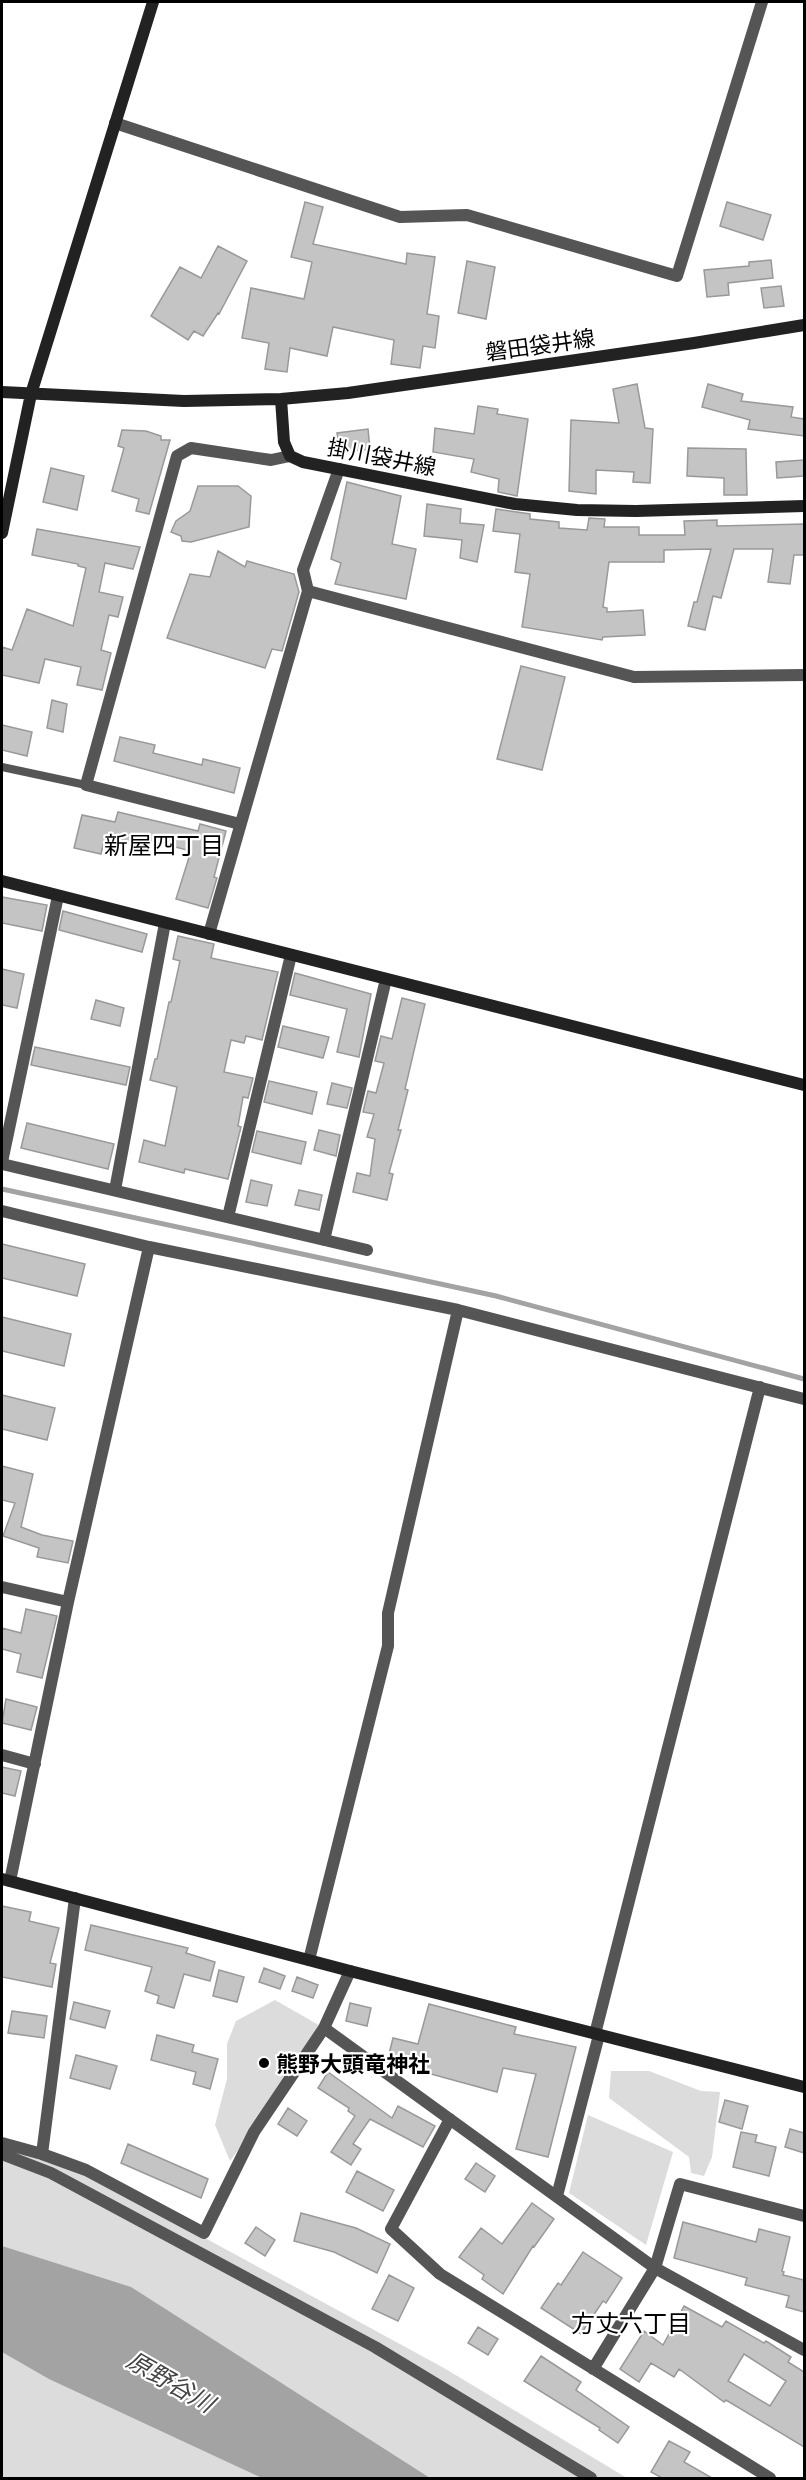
<svg xmlns="http://www.w3.org/2000/svg" width="806" height="2480" font-family="'Exo 2','Noto Sans JP',sans-serif">
<style>
.green{fill:#dcdcdc}
.water{fill:#a3a3a3}
.lines{fill:none;stroke-linecap:round;stroke-linejoin:round}
.stream{stroke:#a3a3a3;stroke-width:5}
.building{fill:#c4c4c4;stroke:#999;stroke-width:1.5;fill-rule:evenodd}
.lane{stroke:#555;stroke-width:8}
.street{stroke:#555;stroke-width:12}
.secondary{stroke:#222;stroke-width:12}
.poi-dot{fill:#000;stroke:#fff;stroke-width:2}
.labels{text-anchor:middle;dominant-baseline:central;stroke-width:4.5;stroke-linejoin:round;paint-order:stroke}
.street-label{font-size:22px;fill:#000;stroke:#fff}
.poi-label{font-size:22px;font-weight:bold;fill:#000;stroke:#fff;text-anchor:start}
.neighbourhood-label{font-size:24px;fill:#000;stroke:#fff}
.water-label{font-size:24px;font-style:italic;fill:#444;stroke:#fff}
</style>
<rect width="100%" height="100%" fill="#fff"/>
<path class="green" d="M 275,2000 L 324,2028 L 275,2100 L 230,2161 L 215,2125 L 227,2079 L 227,2044 L 236,2021 Z
M 611,2071 L 649,2071 L 701,2091 L 720,2092 L 712,2157 L 704,2176 L 691,2173 L 689,2157 L 609,2098 Z
M 588,2115 L 673,2152 L 646,2245 L 569,2193 Z
M 2,2145 L 91,2176 L 444,2368 L 627,2478 L 2,2478 Z"/>
<path class="water" d="M 2,2246 L 131,2287 L 430,2478 L 262,2478 L 49,2379 L 2,2352 Z"/>
<g class="lines">
<path class="stream" d="M 2,1189 L 496,1296 L 804,1379"/>
</g>
<path class="building" d="M 305,202 L 323,207 L 313,244 L 406,264 L 407,253 L 435,257 L 427,314 L 439,316 L 435,348 L 423,346 L 420,368 L 391,364 L 394,340 L 333,327 L 327,356 L 290,348 L 287,372 L 265,369 L 269,343 L 242,338 L 251,288 L 304,299 L 312,262 L 291,257 Z
M 727,202 L 771,215 L 763,240 L 720,226 Z
M 218,246 L 247,261 L 219,314 L 218,313 L 203,336 L 194,331 L 188,340 L 151,316 L 180,267 L 201,278 Z
M 771,260 L 773,278 L 728,283 L 729,295 L 707,297 L 704,270 L 749,266 L 749,262 Z
M 467,261 L 495,267 L 486,319 L 458,313 Z
M 781,286 L 784,306 L 764,308 L 761,288 Z
M 637,384 L 645,428 L 653,429 L 650,483 L 633,482 L 634,472 L 596,470 L 596,494 L 569,491 L 571,420 L 619,423 L 613,389 Z
M 708,384 L 743,394 L 741,401 L 793,407 L 791,417 L 804,419 L 804,436 L 748,429 L 750,420 L 702,407 Z
M 478,406 L 498,409 L 497,414 L 528,419 L 517,496 L 498,492 L 499,479 L 471,472 L 474,459 L 433,452 L 435,428 L 474,434 Z
M 368,429 L 370,449 L 339,453 L 337,433 Z
M 122,430 L 146,431 L 161,436 L 161,440 L 170,440 L 149,514 L 136,511 L 139,499 L 112,491 L 124,448 L 118,446 Z
M 688,448 L 746,449 L 747,495 L 724,495 L 724,478 L 687,476 Z
M 804,460 L 804,476 L 777,478 L 776,462 Z
M 51,468 L 84,476 L 77,510 L 43,502 Z
M 347,482 L 401,496 L 392,544 L 416,549 L 406,599 L 335,584 L 341,563 L 331,559 Z
M 198,486 L 238,486 L 251,496 L 249,527 L 191,542 L 182,541 L 181,536 L 171,532 L 176,521 L 190,511 Z
M 427,504 L 461,509 L 460,523 L 484,525 L 477,562 L 460,558 L 462,540 L 424,536 Z
M 496,509 L 530,514 L 530,519 L 559,522 L 559,528 L 587,530 L 589,518 L 605,519 L 604,527 L 639,527 L 639,535 L 685,535 L 684,521 L 717,520 L 717,526 L 804,524 L 804,555 L 794,555 L 790,584 L 768,582 L 773,549 L 734,549 L 721,598 L 713,596 L 705,630 L 688,626 L 694,602 L 697,602 L 711,549 L 664,550 L 664,562 L 609,562 L 603,607 L 607,608 L 607,612 L 643,610 L 645,635 L 603,637 L 602,640 L 522,627 L 530,574 L 515,572 L 520,534 L 493,531 Z
M 37,529 L 140,547 L 133,569 L 105,563 L 99,592 L 123,597 L 118,617 L 109,615 L 101,650 L 111,653 L 102,690 L 77,685 L 81,667 L 45,659 L 39,683 L 2,675 L 2,647 L 12,650 L 27,609 L 73,626 L 86,568 L 78,566 L 78,564 L 32,555 Z
M 218,551 L 245,567 L 247,561 L 294,574 L 299,592 L 282,651 L 272,649 L 265,668 L 167,638 L 190,574 L 210,577 Z
M 521,666 L 565,677 L 542,770 L 497,759 Z
M 52,700 L 67,704 L 63,732 L 47,728 Z
M 2,725 L 32,732 L 27,756 L 2,750 Z
M 120,737 L 155,745 L 153,753 L 202,765 L 203,759 L 240,768 L 234,793 L 114,761 Z
M 118,812 L 198,831 L 200,824 L 226,831 L 214,877 L 217,878 L 208,908 L 176,899 L 191,851 L 144,839 L 142,847 L 105,838 L 101,854 L 74,848 L 82,815 L 115,822 Z
M 2,897 L 47,905 L 42,931 L 2,923 Z
M 63,911 L 147,934 L 142,952 L 59,930 Z
M 178,936 L 214,944 L 211,958 L 278,972 L 262,1040 L 246,1036 L 244,1043 L 231,1040 L 224,1072 L 253,1078 L 248,1098 L 243,1097 L 238,1126 L 241,1127 L 228,1179 L 185,1169 L 184,1173 L 139,1162 L 144,1140 L 165,1146 L 177,1087 L 150,1080 L 155,1059 L 157,1059 L 169,1002 L 171,1002 L 180,961 L 173,959 Z
M 2,969 L 24,974 L 17,1008 L 2,1005 Z
M 295,973 L 371,994 L 359,1057 L 337,1052 L 347,1009 L 290,995 Z
M 402,998 L 425,1004 L 405,1089 L 408,1090 L 398,1130 L 401,1130 L 389,1173 L 393,1174 L 387,1200 L 353,1192 L 357,1173 L 370,1176 L 375,1139 L 367,1137 L 374,1114 L 363,1112 L 368,1091 L 376,1093 L 384,1063 L 375,1061 L 381,1036 L 392,1039 Z
M 96,1000 L 124,1008 L 120,1026 L 91,1019 Z
M 283,1026 L 329,1037 L 323,1058 L 278,1047 Z
M 35,1047 L 130,1067 L 126,1085 L 31,1065 Z
M 269,1081 L 317,1092 L 312,1114 L 264,1102 Z
M 332,1083 L 352,1088 L 347,1108 L 327,1104 Z
M 27,1123 L 114,1144 L 108,1169 L 21,1148 Z
M 319,1130 L 340,1135 L 336,1156 L 314,1150 Z
M 257,1131 L 306,1142 L 301,1164 L 252,1152 Z
M 251,1180 L 272,1185 L 267,1206 L 246,1202 Z
M 299,1190 L 322,1195 L 319,1210 L 295,1205 Z
M 2,1244 L 85,1264 L 77,1296 L 2,1278 Z
M 2,1317 L 71,1334 L 64,1366 L 2,1351 Z
M 2,1395 L 55,1408 L 47,1440 L 2,1429 Z
M 2,1466 L 33,1474 L 21,1527 L 42,1535 L 73,1541 L 68,1563 L 37,1557 L 39,1548 L 3,1536 L 15,1503 L 2,1500 Z
M 26,1609 L 57,1616 L 42,1678 L 17,1672 L 21,1654 L 2,1649 L 2,1628 L 21,1633 Z
M 6,1699 L 37,1707 L 31,1730 L 2,1723 Z
M 2,1767 L 21,1771 L 15,1796 L 2,1793 Z
M 2,1906 L 31,1912 L 29,1921 L 59,1928 L 50,1963 L 56,1964 L 52,1987 L 2,1977 Z
M 91,1925 L 188,1948 L 186,1953 L 215,1962 L 210,1981 L 184,1974 L 174,2008 L 157,2003 L 159,1996 L 145,1991 L 152,1967 L 85,1950 Z
M 264,1968 L 285,1976 L 280,1989 L 259,1982 Z
M 219,1970 L 244,1977 L 237,2002 L 213,1996 Z
M 297,1977 L 318,1985 L 313,1998 L 292,1991 Z
M 74,2002 L 110,2011 L 105,2028 L 70,2019 Z
M 350,2003 L 371,2008 L 367,2026 L 346,2021 Z
M 429,2004 L 516,2027 L 514,2034 L 576,2047 L 548,2157 L 516,2149 L 536,2074 L 503,2068 L 497,2092 L 387,2062 L 393,2038 L 418,2044 Z
M 12,2011 L 47,2016 L 44,2038 L 8,2033 Z
M 157,2035 L 194,2045 L 192,2052 L 218,2059 L 210,2089 L 193,2084 L 196,2072 L 151,2060 Z
M 76,2055 L 117,2066 L 110,2089 L 70,2078 Z
M 328,2072 L 392,2118 L 398,2106 L 435,2126 L 423,2147 L 370,2119 L 353,2144 L 361,2149 L 351,2165 L 331,2152 L 355,2116 L 348,2111 L 349,2108 L 318,2088 Z
M 725,2100 L 748,2106 L 742,2129 L 719,2122 Z
M 288,2108 L 307,2121 L 297,2136 L 278,2124 Z
M 790,2129 L 804,2133 L 804,2153 L 785,2147 Z
M 741,2132 L 757,2135 L 755,2142 L 776,2147 L 769,2176 L 733,2167 Z
M 128,2144 L 208,2179 L 201,2198 L 121,2163 Z
M 476,2163 L 495,2176 L 485,2192 L 465,2179 Z
M 357,2171 L 394,2190 L 383,2211 L 346,2192 Z
M 532,2203 L 554,2219 L 534,2247 L 533,2246 L 503,2294 L 482,2279 L 484,2275 L 459,2257 L 481,2228 L 502,2244 Z
M 301,2213 L 356,2228 L 390,2244 L 377,2273 L 334,2252 L 294,2241 Z
M 683,2222 L 756,2242 L 759,2229 L 790,2237 L 782,2271 L 784,2272 L 783,2275 L 804,2280 L 804,2312 L 786,2307 L 789,2296 L 745,2285 L 747,2278 L 674,2258 Z
M 256,2227 L 275,2240 L 265,2256 L 245,2243 Z
M 583,2252 L 622,2278 L 606,2303 L 603,2301 L 581,2334 L 541,2308 L 558,2283 L 561,2285 Z
M 389,2275 L 414,2288 L 398,2321 L 372,2309 Z
M 684,2306 L 722,2327 L 726,2321 L 764,2343 L 766,2341 L 791,2357 L 788,2362 L 804,2372 L 804,2447 L 726,2400 L 724,2402 L 679,2369 L 674,2377 L 651,2363 L 639,2382 L 620,2369 L 644,2331 L 663,2345 ZM 744,2354 L 786,2381 L 770,2406 L 728,2381 Z
M 478,2327 L 498,2339 L 488,2355 L 468,2343 Z
M 541,2356 L 581,2382 L 576,2390 L 629,2427 L 618,2443 L 599,2430 L 600,2428 L 524,2381 Z
M 669,2441 L 690,2452 L 684,2462 L 712,2478 L 662,2478 L 651,2472 Z"/>
<g class="lines">
<path class="lane" d="M 2,767 L 86,785"/>
<path class="street" d="M 115,123 L 400,217 L 467,215 L 677,276 L 762,2
M 308,591 L 303,570 L 339,469
M 240,824 L 86,785 L 177,456 L 191,448 L 271,460 L 290,456
M 209,934 L 308,591 L 634,677 L 804,675
M 2,1162 L 58,896
M 2,1164 L 367,1250
M 115,1190 L 165,923
M 2,1211 L 149,1247 L 458,1310 L 804,1399
M 228,1217 L 291,955
M 324,1240 L 386,979
M 2,1587 L 68,1602
M 2,1755 L 35,1764
M 10,1881 L 68,1602 L 149,1247
M 309,1960 L 388,1646 L 388,1613 L 458,1310
M 324,2028 L 655,2268 L 804,2350
M 595,2034 L 760,1387
M 450,2119 L 391,2229 L 440,2274 L 770,2478
M 2,2143 L 42,2154 L 86,2170 L 204,2233 L 254,2132 L 324,2028 L 350,1971
M 2,2154 L 51,2173 L 375,2347 L 591,2478
M 42,2154 L 75,1898
M 557,2196 L 599,2035
M 593,2369 L 655,2268 L 680,2184 L 804,2216"/>
<path class="secondary" d="M 2,392 L 184,401 L 281,399 L 348,393 L 694,343 L 804,325
M 281,399 L 284,442 L 290,456 L 303,462 L 515,504 L 577,510 L 636,511 L 804,506
M 2,533 L 31,394 L 153,2
M 2,881 L 804,1085
M 2,1879 L 350,1971 L 804,2087"/>
</g>
<circle class="poi-dot" cx="264" cy="2063" r="6"/>
<g class="labels">
<g class="street-label">
<text transform="translate(540 344) rotate(-8)">磐田袋井線</text>
<text transform="translate(382 456) rotate(11)">掛川袋井線</text>
</g>
<g class="poi-label">
<text x="276" y="2063">熊野大頭竜神社</text>
</g>
<g class="neighbourhood-label">
<text x="164" y="844">新屋四丁目</text>
<text x="631" y="2322">方丈六丁目</text>
</g>
<g class="water-label">
<text transform="translate(171 2381) rotate(30)">原野谷川</text>
</g>
</g>
<rect width="806" height="2480" fill="none" stroke="#000000" stroke-width="6"/>
</svg>
